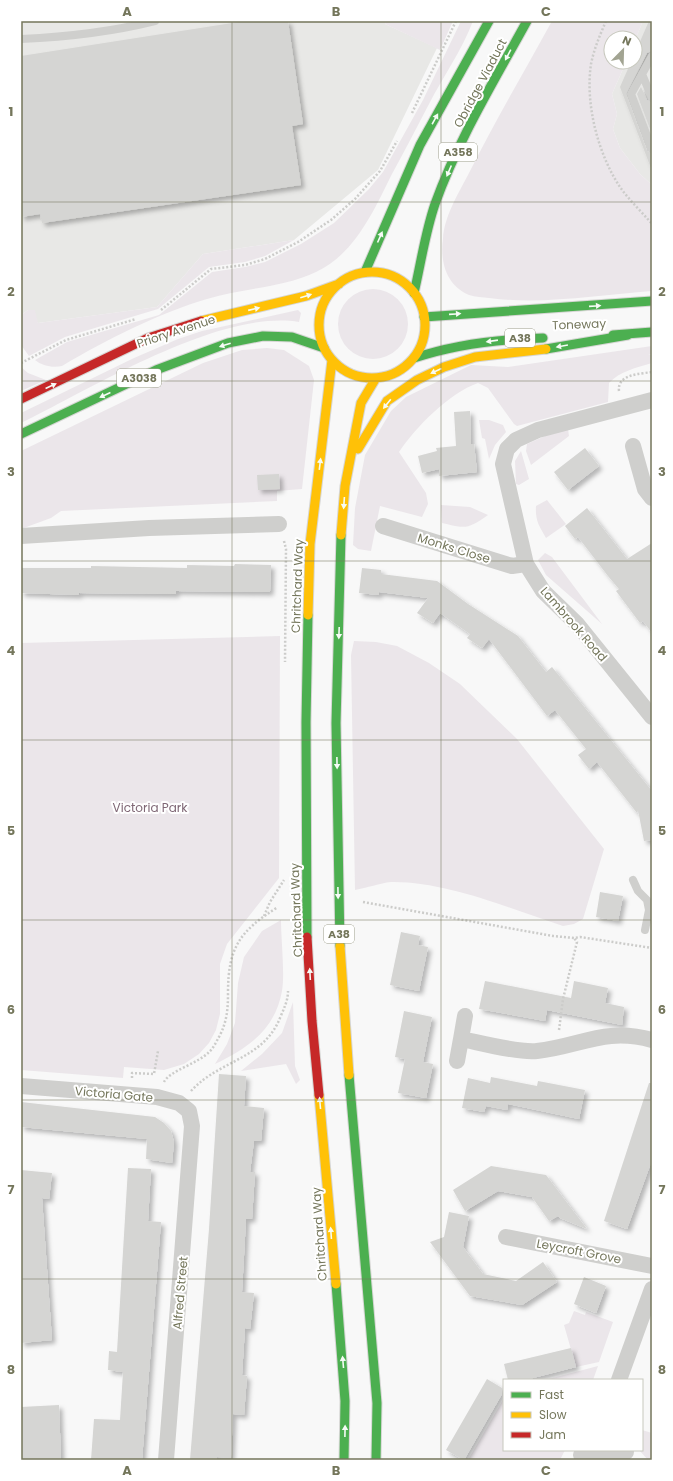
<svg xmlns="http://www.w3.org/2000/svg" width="673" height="1481" font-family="Poppins,sans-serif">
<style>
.built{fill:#e8e8e6}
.green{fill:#ebe6ea}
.building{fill:#d5d5d3;filter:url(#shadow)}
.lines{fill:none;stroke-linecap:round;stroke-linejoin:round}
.fast-casing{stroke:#d6d6d4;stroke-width:11}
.slow-casing{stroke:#d6d6d4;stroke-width:11}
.jam-casing{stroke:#d6d6d4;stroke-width:11}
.path{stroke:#ccccca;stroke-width:2.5;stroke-dasharray:2 2;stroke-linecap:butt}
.lane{stroke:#cfcfcd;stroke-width:8}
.street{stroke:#cfcfcd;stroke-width:16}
.fast{stroke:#4caf50;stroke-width:9}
.slow{stroke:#ffc107;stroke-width:9}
.jam{stroke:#c62828;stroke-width:9}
.oneway{fill:#f6fbf6}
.grid{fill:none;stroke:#74765b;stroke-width:1;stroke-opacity:0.55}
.labels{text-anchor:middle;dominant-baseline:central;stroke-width:4;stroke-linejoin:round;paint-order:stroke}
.shield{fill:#fff;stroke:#9e9f8c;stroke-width:1}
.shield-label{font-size:11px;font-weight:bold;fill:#74765b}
.street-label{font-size:12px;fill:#74765b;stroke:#fff}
.park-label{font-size:12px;fill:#7f6775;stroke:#fff}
.neatline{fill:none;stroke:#74765b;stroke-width:1.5}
.grid-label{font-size:13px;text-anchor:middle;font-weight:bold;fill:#74765b}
</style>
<defs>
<filter id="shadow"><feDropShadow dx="3.5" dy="3.5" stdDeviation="2" flood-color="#0004"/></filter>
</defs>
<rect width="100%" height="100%" fill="#f8f8f8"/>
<path class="built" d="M 21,21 L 386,21 L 385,24 L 437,48 L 378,170 L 294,240 L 203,254 L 157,307 L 38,323 L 28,310 L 21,315 Z
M 643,21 L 652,21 L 652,185 L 640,174 L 620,148 L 613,129 L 617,114 L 612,94 L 626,62 L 635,62 L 635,40 Z"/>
<path class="green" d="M 386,21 L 453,21 L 440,50 L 385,24 Z
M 461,21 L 473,21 C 462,50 443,77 429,104 C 417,127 405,150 392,174 C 374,210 355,254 316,272 C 282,288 243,288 207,299 C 159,313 106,340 62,366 C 53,368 42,366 35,360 L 67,342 L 159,315 L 212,272 L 245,267 L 265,262 L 301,244 L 334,223 L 369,189 L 383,172 L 423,100 Z
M 552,21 L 643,21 L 635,40 L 635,38 L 611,38 L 611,62 L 626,62 L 612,94 L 617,114 L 613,129 L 620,148 L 640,174 L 652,185 L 652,291 C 600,295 541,305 489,298 C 483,297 475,297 469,295 C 446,285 440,262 443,239 C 444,217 458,194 468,175 C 494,123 524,72 552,21 Z
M 294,240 L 265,256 L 245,262 L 209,267 L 158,309 L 65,337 L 29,356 L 21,345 L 21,315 L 28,310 L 35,310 L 38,323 L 157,307 L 203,254 Z
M338 324a35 35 0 1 1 70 0a35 35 0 1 1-70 0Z
M 298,310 L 301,313 L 299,322 C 219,309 93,388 21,423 L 21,413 L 134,358 L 178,339 L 202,331 Z
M 652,346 L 652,354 L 648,355 L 652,355 L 652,363 C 636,368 620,371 609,383 L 608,402 L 517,426 L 514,424 L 488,388 L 478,383 C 449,393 416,427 399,452 L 426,493 L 428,504 L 422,517 L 380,506 L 371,551 L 358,549 L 353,545 L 355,508 L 365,455 L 391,411 L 406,397 L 471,365 L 508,367 Z
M 267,348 L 284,350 L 309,366 L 314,380 L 302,489 L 277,491 L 277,501 L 61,511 L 51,518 L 21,529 L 21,451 L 203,363 L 242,350 Z
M 21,367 L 28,373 L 46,380 L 21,391 Z
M 479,420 L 489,420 L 503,425 L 506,432 L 495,445 L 489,459 L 485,439 L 482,438 Z
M 568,429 L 569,436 L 531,465 L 526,451 L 527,444 L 552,433 Z
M 521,451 L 529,479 L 519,485 L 516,484 L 515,461 Z
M 547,500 L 566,524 L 546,538 C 539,526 535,520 536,506 Z
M 441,505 L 470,507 L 488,515 C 468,529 466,529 442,523 Z
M 545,553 L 552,557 L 602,624 L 546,575 L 538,560 Z
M 280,636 L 279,878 L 227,944 L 220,964 L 220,1014 L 216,1030 L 209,1043 L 199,1054 L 184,1064 L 164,1070 L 124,1067 L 123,1078 L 21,1070 L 21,643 Z
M 354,641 L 376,642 L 397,646 L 429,663 L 460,684 L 517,739 L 604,849 L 583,919 L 574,924 L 563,926 C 511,909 446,881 391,882 C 380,883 367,888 355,890 L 351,655 Z
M 281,920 C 281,939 285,974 282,991 C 275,1030 248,1048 215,1064 L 227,1044 L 235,1023 L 238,983 L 244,957 L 262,931 Z
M 293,1002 L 295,1066 L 300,1080 L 296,1084 L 286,1064 L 241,1071 L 262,1054 L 282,1033 Z
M 574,1311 L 585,1315 L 586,1312 L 613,1322 L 599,1362 L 576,1367 L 564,1325 L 569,1323 Z
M 598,1366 L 593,1380 L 545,1380 Z
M 504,1398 L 504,1450 L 565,1450 L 560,1460 L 468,1460 Z
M 642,1430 L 652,1433 L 652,1460 L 648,1460 L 639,1450 L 642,1450 Z"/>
<path class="building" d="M 245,21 L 288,21 L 303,124 L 292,126 L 301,185 L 42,223 L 40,214 L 21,217 L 21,56 Z
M 649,21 L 652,21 L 652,51 L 647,53 L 626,94 L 647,151 L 652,154 L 651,168 L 620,87 L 631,62 L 635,62 L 635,53 Z
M 641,87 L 647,100 L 652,103 L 652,134 L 637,94 Z
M 470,411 L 471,444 L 474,444 L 477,472 L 439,476 L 439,469 L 422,473 L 418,456 L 437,451 L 436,448 L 456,446 L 454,412 Z
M 585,448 L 599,466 L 568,490 L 554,472 Z
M 279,474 L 280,489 L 258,490 L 257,475 Z
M 587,508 L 627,559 L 652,543 L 652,633 L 643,621 L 640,623 L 616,591 L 619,589 L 608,576 L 578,537 L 575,539 L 565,526 Z
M 235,564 L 271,565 L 270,592 L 176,591 L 176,594 L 79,593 L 79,595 L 21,593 L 21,568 L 91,568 L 91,566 L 187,568 L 187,565 L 234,566 Z
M 362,568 L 381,570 L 381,574 L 437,581 L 468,604 L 518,636 L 546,672 L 552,667 L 652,791 L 652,840 L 644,841 L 638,810 L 637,813 L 597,762 L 589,769 L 578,755 L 586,749 L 555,710 L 547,716 L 489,639 L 482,648 L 467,638 L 470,634 L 440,613 L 433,623 L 417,613 L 428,598 L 379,592 L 379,595 L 359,593 Z
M 600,892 L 623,896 L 618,921 L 596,917 Z
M 401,932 L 420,936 L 418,945 L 428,947 L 419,991 L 390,985 Z
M 485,981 L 571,998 L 574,981 L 608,988 L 605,1003 L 624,1007 L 622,1025 L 547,1010 L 545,1021 L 479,1009 Z
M 404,1011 L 432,1017 L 423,1062 L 433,1064 L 426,1098 L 398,1093 L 405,1059 L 395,1057 Z
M 219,1074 L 246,1076 L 244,1106 L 264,1108 L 261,1141 L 254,1141 L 250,1172 L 255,1172 L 252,1219 L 246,1219 L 244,1256 L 242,1292 L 254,1293 L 250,1329 L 245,1328 L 242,1375 L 247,1376 L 244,1415 L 233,1414 L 231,1458 L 217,1457 L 217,1460 L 190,1460 L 209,1229 Z
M 491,1077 L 537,1086 L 538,1081 L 585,1090 L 579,1119 L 508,1104 L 507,1110 L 486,1106 L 484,1112 L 462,1108 L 468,1078 L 490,1083 Z
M 649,1083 L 652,1083 L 652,1160 L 627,1229 L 604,1221 Z
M 21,1102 L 155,1117 L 164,1123 L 171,1131 L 174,1142 L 172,1163 L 146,1159 L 147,1139 L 21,1127 Z
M 491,1166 L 546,1175 L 587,1229 L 560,1218 L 558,1216 L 549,1221 L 532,1197 L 498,1191 L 465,1211 L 453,1190 Z
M 128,1168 L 151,1169 L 148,1221 L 161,1222 L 142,1460 L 91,1460 L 94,1419 L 120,1420 L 123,1372 L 108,1370 L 109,1351 L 117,1352 Z
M 21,1170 L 52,1173 L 49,1199 L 42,1198 L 52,1340 L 21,1343 Z
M 449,1212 L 469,1216 L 463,1247 L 483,1274 L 516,1281 L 543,1262 L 557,1282 L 522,1305 L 470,1296 L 430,1242 L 444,1237 Z
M 584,1277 L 606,1286 L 596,1313 L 574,1304 Z
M 571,1348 L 576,1367 L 525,1380 L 508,1380 L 504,1364 Z
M 487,1379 L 502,1388 L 502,1394 L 464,1460 L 446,1450 Z
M 59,1405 L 61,1460 L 21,1460 L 21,1407 Z"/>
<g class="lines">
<defs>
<path id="fast" d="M 365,272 L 420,145 L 489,21
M 414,293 C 421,263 425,233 435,204 C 458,140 494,81 527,21
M 424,317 L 652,301
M 613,335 L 652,332
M 546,349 L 628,335
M 414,358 C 456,344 499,339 543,338
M 21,434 L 156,370 L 228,343 L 263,336 L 292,337 L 324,348
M 307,937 L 306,722 L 308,615
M 340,946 L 336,723 L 341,535
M 349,1075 L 377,1403 L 376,1460
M 336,1284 L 345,1401 L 344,1460"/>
<path id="slow" d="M319 325a53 53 0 1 1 106 0a53 53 0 1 1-106 0Z
M 201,321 L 306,296 L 339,284
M 358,449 L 387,401 L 417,380 L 444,367 L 475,357 L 546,349
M 341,535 L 345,486 L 361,403 L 376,378
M 308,615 L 310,544 L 332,360
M 340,946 L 349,1075
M 319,1095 L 336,1284"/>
<path id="jam" d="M 21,399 L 148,338 L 201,321
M 307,937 L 312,1021 L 319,1095"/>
</defs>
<use href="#fast" class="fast-casing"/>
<use href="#slow" class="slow-casing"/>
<use href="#jam" class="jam-casing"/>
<path class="path" d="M 606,21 C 600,35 594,49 591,64 C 585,104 598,154 620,187 C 629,200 642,212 652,224
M 412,113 L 456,21
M 161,310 L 211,269 L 245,265 L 265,259 L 298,242 L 331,220 L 355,199 L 380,171 L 397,141
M 21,363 L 66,340 L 136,319
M 619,391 C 617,374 640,374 652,372
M 284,541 L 286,549 L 285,662
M 363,902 L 553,936 L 574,938 L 580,937 L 652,948
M 264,916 L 270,902 L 284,880
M 559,1030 L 563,999 L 577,942 L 574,938
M 132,1078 L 132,1073 L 154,1074 L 158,1051
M 164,1082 C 169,1071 199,1063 209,1052 C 213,1049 216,1042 219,1037 C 227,1022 228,1009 228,993 C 228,947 240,931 278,907
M 191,1091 C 219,1060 263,1060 280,1018 C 284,1008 288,1001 288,991"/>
<path class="lane" d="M 21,39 C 66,37 111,32 155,21
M 652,56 L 631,94 L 652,149
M 642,74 L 652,98
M 633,880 L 638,891 L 647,900 L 649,910 L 645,930"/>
<path class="street" d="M 652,400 L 538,430 L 516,440 L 507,449 L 503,464 L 526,564 L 543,591 L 577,624 L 652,717
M 633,446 L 645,489 L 652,498
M 383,526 L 512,566 L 526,564
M 21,536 L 149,528 L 279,524
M 461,1039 L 465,1016
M 457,1061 L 461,1039 C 481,1043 519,1053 537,1051 C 581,1046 605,1027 652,1040
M 21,1086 L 157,1097 L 179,1103 L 189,1111 L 192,1126 L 166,1460
M 506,1237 L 652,1266
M 619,1380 L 652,1289
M 581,1455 L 626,1452"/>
<use href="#fast" class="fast"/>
<use href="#slow" class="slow"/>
<use href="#jam" class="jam"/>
</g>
<defs><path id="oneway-solid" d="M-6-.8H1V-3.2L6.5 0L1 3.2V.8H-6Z"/></defs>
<g class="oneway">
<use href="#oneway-solid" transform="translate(508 55) rotate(118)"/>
<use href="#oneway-solid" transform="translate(435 119) rotate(-61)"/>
<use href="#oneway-solid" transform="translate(449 171) rotate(113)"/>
<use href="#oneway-solid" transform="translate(380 237) rotate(-66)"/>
<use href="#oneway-solid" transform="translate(306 296) rotate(-17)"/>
<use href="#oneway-solid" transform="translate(595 306) rotate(-4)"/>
<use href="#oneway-solid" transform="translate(254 309) rotate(-13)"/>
<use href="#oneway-solid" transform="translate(455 314) rotate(-4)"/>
<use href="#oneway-solid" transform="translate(492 341) rotate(172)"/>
<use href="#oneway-solid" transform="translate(225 345) rotate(162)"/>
<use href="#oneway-solid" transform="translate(562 346) rotate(170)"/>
<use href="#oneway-solid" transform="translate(436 371) rotate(155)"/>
<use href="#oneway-solid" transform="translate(51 386) rotate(-25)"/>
<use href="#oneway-solid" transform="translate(105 395) rotate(155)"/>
<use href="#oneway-solid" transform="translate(387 404) rotate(129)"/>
<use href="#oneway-solid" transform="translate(320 464) rotate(-83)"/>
<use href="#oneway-solid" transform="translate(344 503) rotate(94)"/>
<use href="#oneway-solid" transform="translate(339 633) rotate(92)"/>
<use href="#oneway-solid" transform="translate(337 763) rotate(89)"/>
<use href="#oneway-solid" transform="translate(338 893) rotate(89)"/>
<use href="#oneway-solid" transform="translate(310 974) rotate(-93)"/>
<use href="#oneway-solid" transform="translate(320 1103) rotate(-95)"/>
<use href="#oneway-solid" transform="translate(331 1233) rotate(-94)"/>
<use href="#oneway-solid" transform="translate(343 1362) rotate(-95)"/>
<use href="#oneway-solid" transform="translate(345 1431) rotate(-89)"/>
</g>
<path class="grid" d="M 232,21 L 232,1460M 441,21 L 441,1460M 21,202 L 652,202M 21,381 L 652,381M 21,561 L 652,561M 21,740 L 652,740M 21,920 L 652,920M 21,1100 L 652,1100M 21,1279 L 652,1279"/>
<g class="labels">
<g class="shield">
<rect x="439" y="143" width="38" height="18" rx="3"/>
<rect x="505" y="329" width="30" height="18" rx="3"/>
<rect x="117" y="369" width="44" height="18" rx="3"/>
<rect x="324" y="925" width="30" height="18" rx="3"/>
</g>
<g class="shield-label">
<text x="458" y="152">A358</text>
<text x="520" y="338">A38</text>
<text x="139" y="378">A3038</text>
<text x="339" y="934">A38</text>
</g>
<g class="street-label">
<text transform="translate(480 83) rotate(-62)">Obridge Viaduct</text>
<text transform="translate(579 324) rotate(-2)">Toneway</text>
<text transform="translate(176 331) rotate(-18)">Priory Avenue</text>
<text transform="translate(454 548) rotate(17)">Monks Close</text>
<text transform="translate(297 586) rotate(-88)">Chritchard Way</text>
<text transform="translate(574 624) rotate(49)">Lambrook Road</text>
<text transform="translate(296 910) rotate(-92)">Chritchard Way</text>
<text transform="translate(114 1094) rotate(5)">Victoria Gate</text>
<text transform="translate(319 1234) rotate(-94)">Chritchard Way</text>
<text transform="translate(579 1251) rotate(11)">Leycroft Grove</text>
<text transform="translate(180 1293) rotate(-85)">Alfred Street</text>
</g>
<g class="park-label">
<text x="150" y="807">Victoria Park</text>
</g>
</g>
<rect width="673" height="1481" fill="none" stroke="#ffffff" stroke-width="44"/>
<rect x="503" y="1379" width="140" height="72" fill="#ffffff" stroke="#c7c8bd"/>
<rect x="511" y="1392" width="20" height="6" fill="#4caf50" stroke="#c7c8bd"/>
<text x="539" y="1399" font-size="12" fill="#74765b">Fast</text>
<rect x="511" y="1412" width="20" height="6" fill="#ffc107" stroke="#c7c8bd"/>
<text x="539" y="1419" font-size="12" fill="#74765b">Slow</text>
<rect x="511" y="1432" width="20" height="6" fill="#c62828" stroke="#c7c8bd"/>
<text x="539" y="1439" font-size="12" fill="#74765b">Jam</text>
<g transform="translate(623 50) rotate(23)"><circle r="19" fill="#ffffff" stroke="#c7c8bd"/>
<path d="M0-3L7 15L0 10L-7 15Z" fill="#a2a492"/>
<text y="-6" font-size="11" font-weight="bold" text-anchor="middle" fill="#74765b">N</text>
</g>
<rect x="22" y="22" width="629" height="1437" class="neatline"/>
<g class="grid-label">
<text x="127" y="16">A</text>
<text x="336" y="16">B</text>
<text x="546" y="16">C</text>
<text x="11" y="116">1</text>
<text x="662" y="116">1</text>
<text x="11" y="296">2</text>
<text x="662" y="296">2</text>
<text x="11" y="476">3</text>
<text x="662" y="476">3</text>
<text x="11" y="655">4</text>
<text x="662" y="655">4</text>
<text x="11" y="835">5</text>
<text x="662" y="835">5</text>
<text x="11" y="1014">6</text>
<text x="662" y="1014">6</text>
<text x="11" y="1194">7</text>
<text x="662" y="1194">7</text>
<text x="11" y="1374">8</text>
<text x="662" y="1374">8</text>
<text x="127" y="1475">A</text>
<text x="336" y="1475">B</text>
<text x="546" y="1475">C</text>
</g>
</svg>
